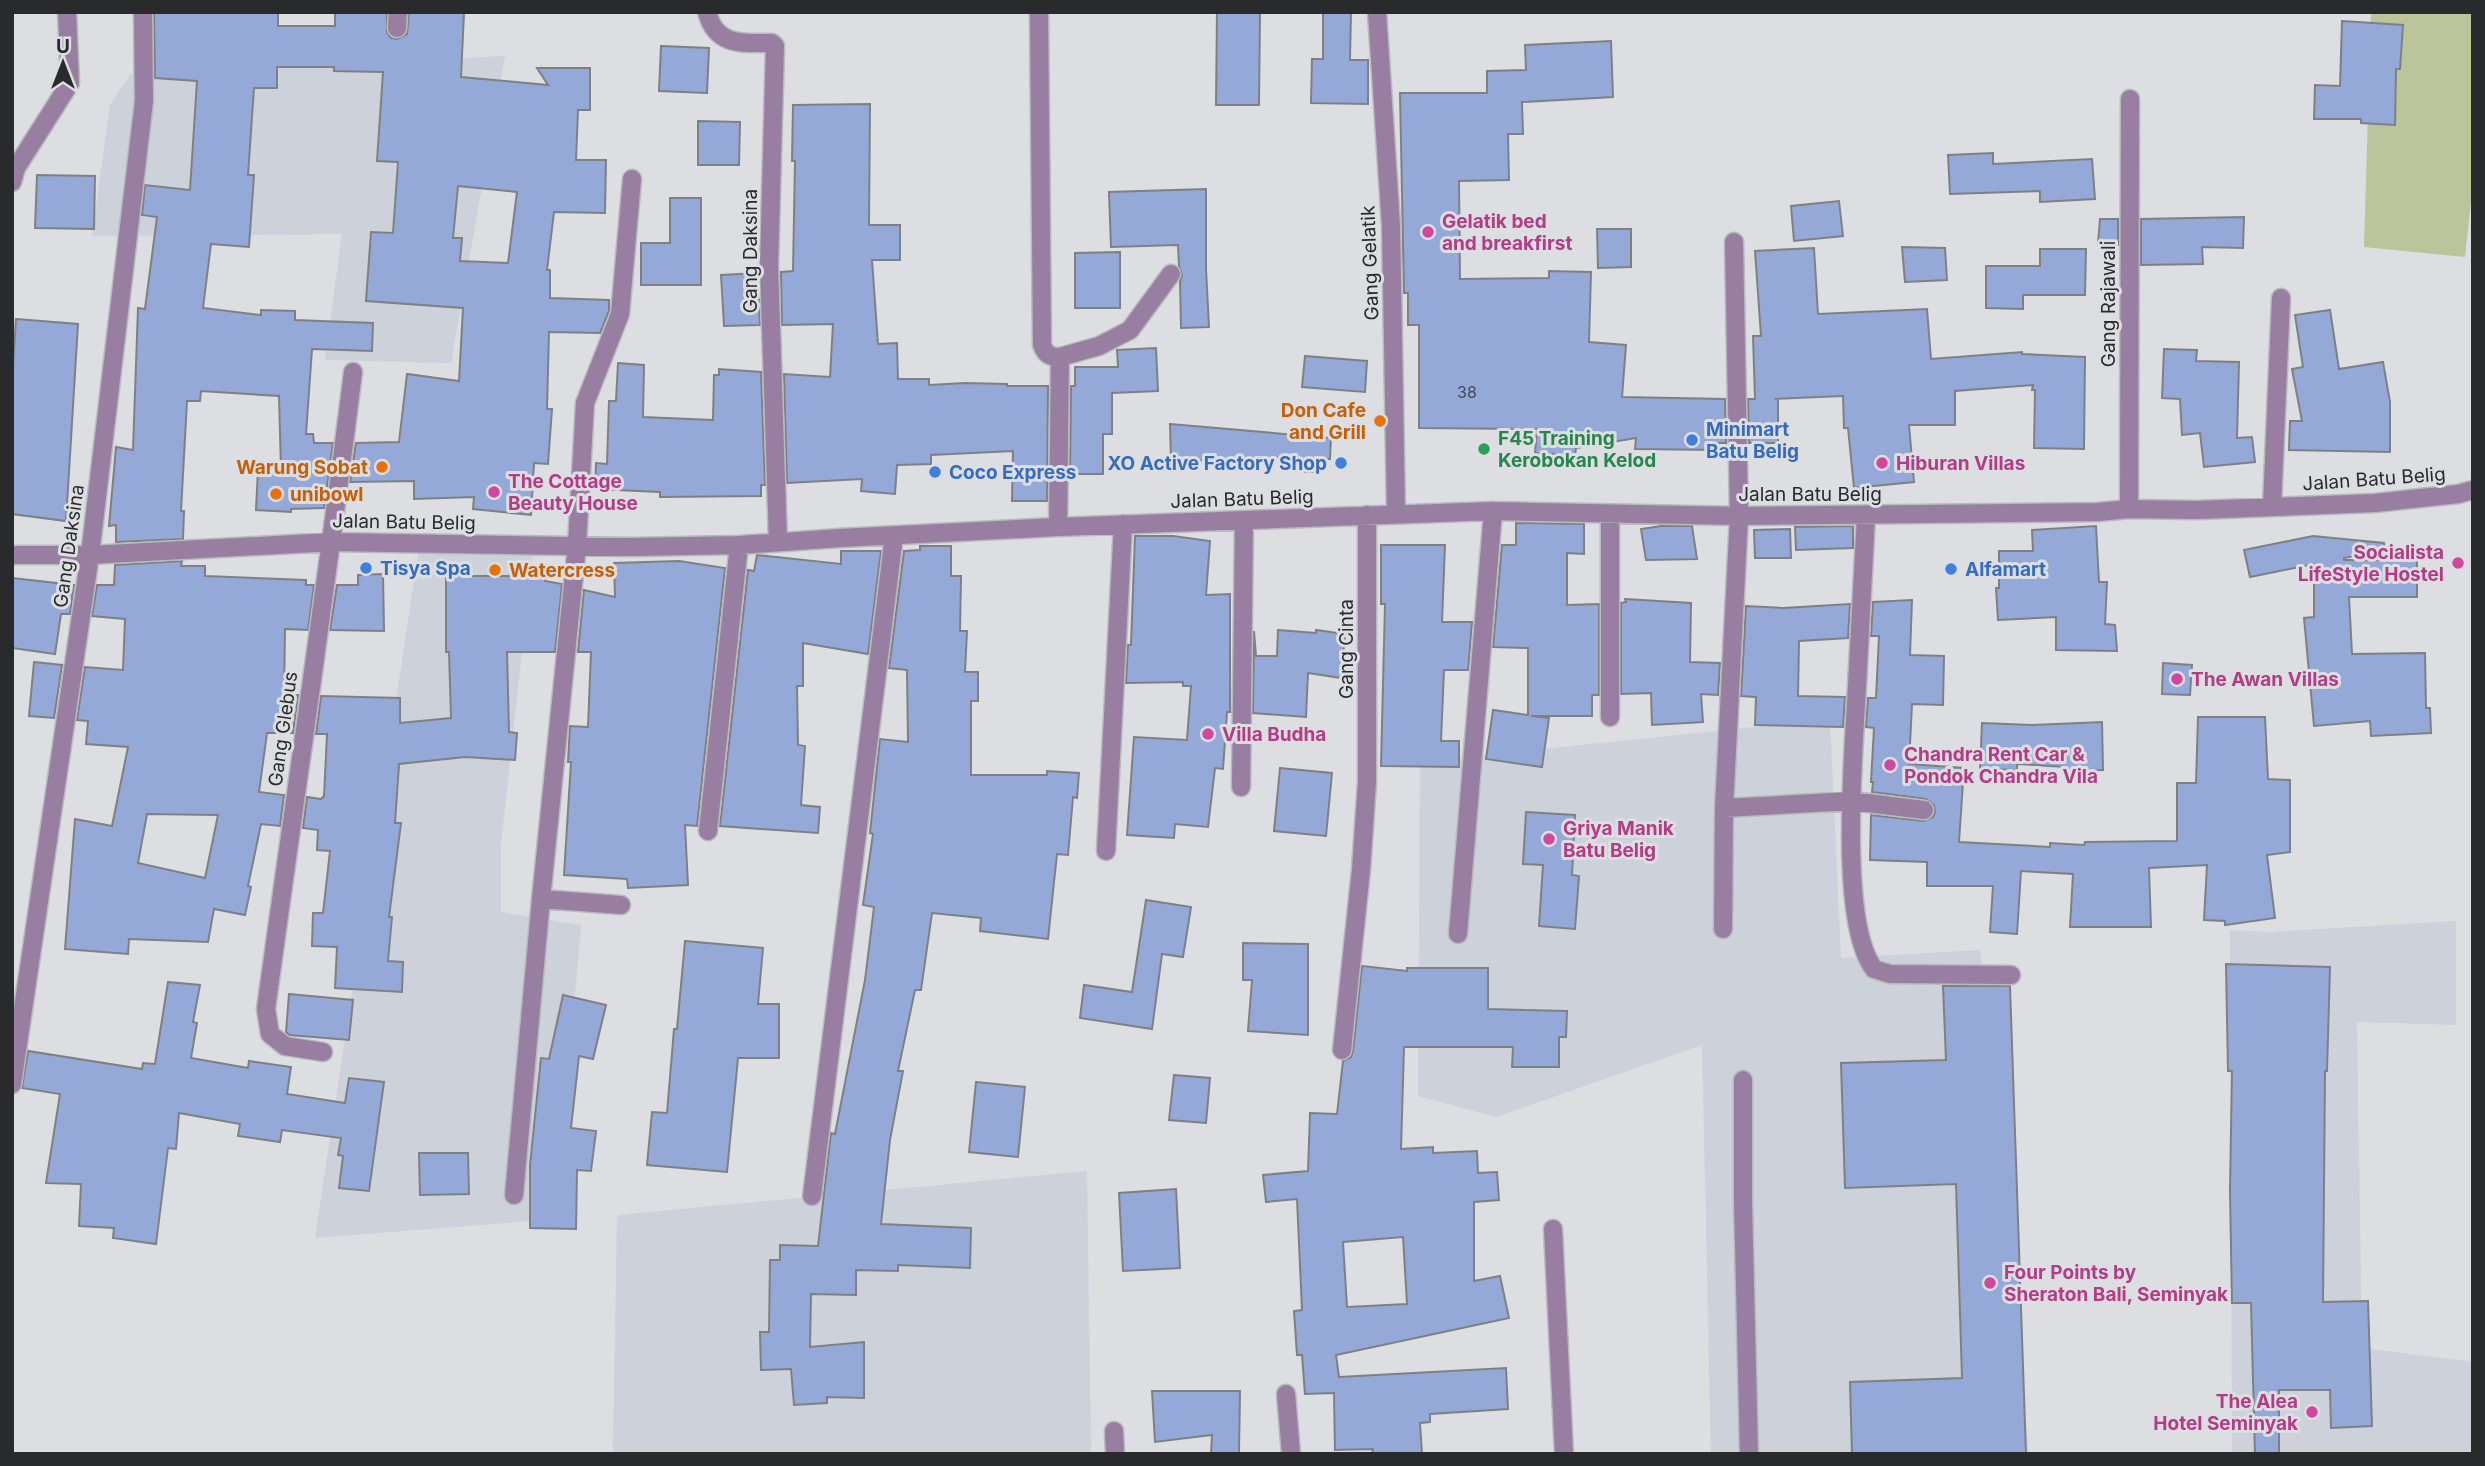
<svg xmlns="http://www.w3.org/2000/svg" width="2485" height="1466" font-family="Inter,sans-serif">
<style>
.built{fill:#ccd1da}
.green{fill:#bbc49b}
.building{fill:#95a9d8;stroke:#7e8084;stroke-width:2;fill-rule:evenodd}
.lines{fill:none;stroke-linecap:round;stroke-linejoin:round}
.minor-casing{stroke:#b8babe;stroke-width:21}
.minor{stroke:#987ea1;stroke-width:18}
.hotel-dot{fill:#d1479c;stroke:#dcdee2;stroke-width:2.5}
.food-dot{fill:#e8710a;stroke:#dcdee2;stroke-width:2.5}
.shop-dot{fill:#3f7fe0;stroke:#dcdee2;stroke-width:2.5}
.leisure-dot{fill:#2e9e5b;stroke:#dcdee2;stroke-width:2.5}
.labels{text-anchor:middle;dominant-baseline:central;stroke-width:6;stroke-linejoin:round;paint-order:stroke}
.number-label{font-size:16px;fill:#444a57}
.hotel-label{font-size:19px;font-weight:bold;fill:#b23c85;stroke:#dcdee2;text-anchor:start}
.street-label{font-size:19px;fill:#292a2c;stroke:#dcdee2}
.food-label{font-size:19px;font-weight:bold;fill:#c56008;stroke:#dcdee2;text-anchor:end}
.shop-label{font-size:19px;font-weight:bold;fill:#366cbe;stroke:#dcdee2;text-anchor:start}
.leisure-label{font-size:19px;font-weight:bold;fill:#27864d;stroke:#dcdee2;text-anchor:start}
</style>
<rect width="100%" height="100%" fill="#dcdee2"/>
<path class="built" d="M 505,56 L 451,363 L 325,360 L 342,234 L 92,236 L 110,105 L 130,75 Z
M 420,541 L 534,542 L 501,844 L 501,912 L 581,925 L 556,1219 L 315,1238 Z
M 1830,719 L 1841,958 L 1980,950 L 2029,1454 L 1711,1454 L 1702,1045 L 1496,1117 L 1418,1096 L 1420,762 Z
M 2456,921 L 2456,1025 L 2357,1022 L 2362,1348 L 2473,1362 L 2473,1454 L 2232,1454 L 2230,930 L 2270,932 Z
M 1087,1171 L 1091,1454 L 613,1454 L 617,1215 Z"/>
<path class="green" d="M 2371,12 L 2473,12 L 2473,182 L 2465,257 L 2364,247 Z"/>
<path class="building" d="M 154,12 L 278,12 L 278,26 L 335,26 L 335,12 L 387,12 L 387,32 L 391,38 L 397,39 L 407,34 L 409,12 L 464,13 L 461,77 L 548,85 L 537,68 L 590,68 L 590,110 L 578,110 L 576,160 L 606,160 L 605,213 L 554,212 L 547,270 L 550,270 L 550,298 L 609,300 L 609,311 L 600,333 L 549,332 L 547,409 L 552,409 L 548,464 L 534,463 L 531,515 L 473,509 L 474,497 L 414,499 L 414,481 L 350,482 L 356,443 L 399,442 L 407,374 L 459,381 L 463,308 L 366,301 L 371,232 L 393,233 L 398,162 L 377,161 L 383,72 L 334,71 L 334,67 L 277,67 L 277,88 L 254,88 L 248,175 L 254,175 L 249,247 L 211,244 L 203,308 L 261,315 L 261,310 L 295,311 L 295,320 L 373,323 L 372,351 L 312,349 L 306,434 L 313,434 L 314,443 L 333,443 L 324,508 L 291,509 L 291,512 L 256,510 L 258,469 L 281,470 L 279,396 L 201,391 L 200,401 L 187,401 L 181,511 L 184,511 L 183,539 L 116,542 L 116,525 L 109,526 L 116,447 L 133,450 L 138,308 L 145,309 L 157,217 L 142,215 L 145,185 L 190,190 L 197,81 L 155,78 ZM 458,186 L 517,192 L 508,263 L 460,261 L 462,238 L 453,238 Z
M 1217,12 L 1260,12 L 1259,105 L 1216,105 Z
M 1323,12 L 1351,12 L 1350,60 L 1368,60 L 1368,104 L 1311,103 L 1312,59 L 1323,59 Z
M 2342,21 L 2403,25 L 2400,69 L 2396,69 L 2395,125 L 2361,123 L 2361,119 L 2314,119 L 2315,85 L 2340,86 Z
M 1611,41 L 1613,97 L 1522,102 L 1523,134 L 1508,134 L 1509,180 L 1459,181 L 1460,279 L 1549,278 L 1549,271 L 1591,272 L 1589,342 L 1626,345 L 1622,397 L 1725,399 L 1726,443 L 1717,443 L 1717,450 L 1635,449 L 1636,438 L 1576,448 L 1575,455 L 1535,453 L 1537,429 L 1419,428 L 1419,325 L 1408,325 L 1408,293 L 1404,293 L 1400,93 L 1487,93 L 1487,71 L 1526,70 L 1525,45 Z
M 661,46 L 709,48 L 707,93 L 659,91 Z
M 870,104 L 869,225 L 900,225 L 900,260 L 872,260 L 878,344 L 897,343 L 898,379 L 929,379 L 929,385 L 965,383 L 1007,384 L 1007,386 L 1048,386 L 1047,501 L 1012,501 L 1013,451 L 931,455 L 931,464 L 897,465 L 895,494 L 861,491 L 862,479 L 787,483 L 784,374 L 830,377 L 833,324 L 782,325 L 781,272 L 793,271 L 795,161 L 792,161 L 793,105 Z
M 698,121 L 740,122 L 739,165 L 698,165 Z
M 1993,153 L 1993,164 L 2092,159 L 2095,199 L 2040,202 L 2040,191 L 1950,194 L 1948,155 Z
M 37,175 L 95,176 L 94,229 L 35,228 Z
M 1206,189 L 1206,269 L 1209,327 L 1181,328 L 1180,282 L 1182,275 L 1179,266 L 1178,245 L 1111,247 L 1109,192 Z
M 670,198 L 701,198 L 701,285 L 641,285 L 641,243 L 670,243 Z
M 1839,201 L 1843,236 L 1794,241 L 1791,206 Z
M 2244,217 L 2243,248 L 2202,247 L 2203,264 L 2141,265 L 2141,219 Z
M 2100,219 L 2118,219 L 2118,245 L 2098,243 Z
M 1597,229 L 1631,229 L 1631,267 L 1598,268 Z
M 1902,247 L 1945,248 L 1947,280 L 1905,282 Z
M 1814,248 L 1818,314 L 1927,309 L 1931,359 L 2022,352 L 2022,354 L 2085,357 L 2084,449 L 2034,448 L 2035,390 L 2032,390 L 2033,385 L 1955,391 L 1955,425 L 1909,425 L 1914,482 L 1854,488 L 1848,428 L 1844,428 L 1843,396 L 1775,399 L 1778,400 L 1778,443 L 1749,443 L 1748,399 L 1755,399 L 1753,336 L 1761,336 L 1755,251 Z
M 2040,249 L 2086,249 L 2085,295 L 2023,295 L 2023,309 L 1986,308 L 1986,266 L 2040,266 Z
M 1120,252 L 1120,308 L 1075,308 L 1075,253 Z
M 758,273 L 760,325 L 724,326 L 721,275 Z
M 2330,310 L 2339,369 L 2383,362 L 2390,402 L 2390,452 L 2289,450 L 2290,421 L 2302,421 L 2292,369 L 2303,367 L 2295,315 Z
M 16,319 L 78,324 L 66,521 L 12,514 L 12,381 Z
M 1156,348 L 1158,391 L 1112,393 L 1112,434 L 1103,434 L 1103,474 L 1070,474 L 1071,386 L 1075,386 L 1075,367 L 1118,367 L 1117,350 Z
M 2164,349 L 2197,350 L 2196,361 L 2239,362 L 2237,438 L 2252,437 L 2255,462 L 2204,467 L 2200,433 L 2182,435 L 2180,399 L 2162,398 Z
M 1305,356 L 1367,361 L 1365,392 L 1302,387 Z
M 618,363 L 644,365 L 643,417 L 713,420 L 714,375 L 719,375 L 719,369 L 761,372 L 765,485 L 761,485 L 761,496 L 660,497 L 660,492 L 595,489 L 596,463 L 607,464 L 609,401 L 616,401 Z
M 1170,424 L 1331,438 L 1330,459 L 1317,459 L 1316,472 L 1290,471 L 1291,458 L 1238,457 L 1238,460 L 1171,461 Z
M 1516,523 L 1584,524 L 1584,554 L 1567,553 L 1567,605 L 1599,604 L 1599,695 L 1592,695 L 1592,716 L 1531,716 L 1549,718 L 1542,767 L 1486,759 L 1493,710 L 1528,715 L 1528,648 L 1493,647 L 1502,545 L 1516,545 Z
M 1661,526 L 1692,526 L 1697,559 L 1646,560 L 1641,529 Z
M 1853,526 L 1853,548 L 1796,550 L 1795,527 Z
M 2096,526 L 2099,582 L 2107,582 L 2105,624 L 2115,625 L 2117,651 L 2056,650 L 2056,617 L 1998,620 L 1996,588 L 1999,588 L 1999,551 L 2033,551 L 2032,530 Z
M 1790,529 L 1791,558 L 1755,558 L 1754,530 Z
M 1135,536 L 1173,536 L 1210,541 L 1206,595 L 1230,594 L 1230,712 L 1227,712 L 1223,769 L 1215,768 L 1208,827 L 1175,824 L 1174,838 L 1127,835 L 1134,737 L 1187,740 L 1191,686 L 1183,686 L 1183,682 L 1126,683 L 1128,645 L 1131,645 Z
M 2313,536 L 2384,543 L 2385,550 L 2344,558 L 2344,560 L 2417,560 L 2417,597 L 2349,597 L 2352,654 L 2425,653 L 2426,708 L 2430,708 L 2431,733 L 2371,736 L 2370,721 L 2314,726 L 2304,618 L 2314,617 L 2314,564 L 2250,577 L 2244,550 Z
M 1381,545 L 1445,545 L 1442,622 L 1472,622 L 1468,670 L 1444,670 L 1441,741 L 1459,741 L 1459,767 L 1381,766 L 1385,604 L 1381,604 Z
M 920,546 L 951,546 L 951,576 L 961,576 L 960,631 L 967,631 L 965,672 L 978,672 L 978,701 L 971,701 L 971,775 L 1047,775 L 1047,771 L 1079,773 L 1077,798 L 1073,797 L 1068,855 L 1057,854 L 1048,939 L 980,931 L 981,918 L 932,913 L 921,990 L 915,990 L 898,1071 L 903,1071 L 890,1140 L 881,1224 L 971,1228 L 970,1268 L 898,1265 L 898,1271 L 856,1270 L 856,1295 L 811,1294 L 810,1347 L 864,1342 L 864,1398 L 827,1397 L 827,1403 L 794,1405 L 791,1369 L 761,1370 L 760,1332 L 769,1332 L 770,1260 L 780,1260 L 780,1245 L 818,1246 L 831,1133 L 835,1134 L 865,980 L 874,907 L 863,905 L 873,834 L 870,833 L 880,739 L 908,742 L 907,670 L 889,668 L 904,551 L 920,550 Z
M 841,551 L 881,551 L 868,654 L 803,643 L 803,686 L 797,686 L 798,745 L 805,746 L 801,805 L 820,807 L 818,833 L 720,826 L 748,570 L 754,571 L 757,555 L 841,564 Z
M 182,561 L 181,566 L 205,566 L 205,576 L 306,580 L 306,585 L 314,585 L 308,630 L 285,629 L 284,695 L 298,695 L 293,733 L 267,733 L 259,792 L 284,795 L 280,826 L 261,824 L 248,886 L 251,887 L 245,915 L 214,909 L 208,942 L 129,939 L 128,954 L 65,949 L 75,819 L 112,826 L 128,747 L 86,744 L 88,721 L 77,720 L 85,667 L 123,670 L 125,619 L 92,616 L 97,585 L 114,585 L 115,565 ZM 147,814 L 218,815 L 205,878 L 138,863 Z
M 679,561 L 725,568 L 697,826 L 685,825 L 688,885 L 628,888 L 627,879 L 564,875 L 571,762 L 568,762 L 570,726 L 588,727 L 591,652 L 578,652 L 584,590 L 615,597 L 614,563 Z
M 383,574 L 384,631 L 330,630 L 337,585 L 358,585 L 358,575 Z
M 446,576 L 545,576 L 545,581 L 562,584 L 555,652 L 507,652 L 509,732 L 517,733 L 515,760 L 465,757 L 399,764 L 395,823 L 401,823 L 389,917 L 392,917 L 388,961 L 403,962 L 402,992 L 335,988 L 337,947 L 312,946 L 313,913 L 323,913 L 330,851 L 317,850 L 318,830 L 303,828 L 307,797 L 321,799 L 324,796 L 327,734 L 316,734 L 321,696 L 400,698 L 400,723 L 451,718 L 449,652 L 446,652 Z
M 12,578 L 74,585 L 70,614 L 61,614 L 55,654 L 12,648 Z
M 1625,599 L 1691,603 L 1690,662 L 1720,663 L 1718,695 L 1701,694 L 1703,722 L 1652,725 L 1651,693 L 1621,694 L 1621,603 L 1626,602 Z
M 1912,600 L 1910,655 L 1944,656 L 1943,705 L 1912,704 L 1909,764 L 1964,768 L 1959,842 L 2050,847 L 2050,843 L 2084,845 L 2085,842 L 2177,841 L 2177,783 L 2196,783 L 2198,717 L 2265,717 L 2268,779 L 2290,780 L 2290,852 L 2267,855 L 2275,918 L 2225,925 L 2225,921 L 2204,920 L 2207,865 L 2149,868 L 2151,927 L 2070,927 L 2073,874 L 2021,871 L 2017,934 L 1990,932 L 1993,886 L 1927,886 L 1927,862 L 1870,860 L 1871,815 L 1923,821 L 1933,817 L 1935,812 L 1934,805 L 1926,799 L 1872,792 L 1873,782 L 1871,782 L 1874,728 L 1866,727 L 1868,698 L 1876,698 L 1879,636 L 1871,636 L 1873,602 Z
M 1850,604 L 1848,638 L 1799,641 L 1798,696 L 1845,697 L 1843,727 L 1755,725 L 1756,697 L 1741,696 L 1746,606 L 1783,608 Z
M 1278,630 L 1316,633 L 1316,630 L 1345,634 L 1341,678 L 1308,673 L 1306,717 L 1253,713 L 1254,631 L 1256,656 L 1277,656 Z
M 34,662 L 62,665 L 54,718 L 29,716 Z
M 2163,663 L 2192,665 L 2190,695 L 2162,694 Z
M 2102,722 L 2103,770 L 2066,771 L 2066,767 L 2017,764 L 2017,770 L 1980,769 L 1982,723 L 2032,725 Z
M 1280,768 L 1332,773 L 1326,836 L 1274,831 Z
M 1526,812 L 1575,815 L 1572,875 L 1579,876 L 1575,929 L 1539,926 L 1543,865 L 1523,864 Z
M 1146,900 L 1191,907 L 1183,957 L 1162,954 L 1152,1029 L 1080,1018 L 1084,985 L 1132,992 Z
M 685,941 L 763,948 L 758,1004 L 779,1004 L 779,1058 L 738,1058 L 727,1172 L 647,1165 L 652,1112 L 667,1113 L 674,1029 L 677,1029 Z
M 1243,943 L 1308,944 L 1308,1035 L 1248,1031 L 1252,980 L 1243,980 Z
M 2226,964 L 2330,967 L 2327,1071 L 2325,1071 L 2323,1302 L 2368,1301 L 2372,1426 L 2331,1428 L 2330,1390 L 2279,1390 L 2279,1454 L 2255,1454 L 2251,1303 L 2232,1303 L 2230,1191 L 2232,1071 L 2228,1071 Z
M 1362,966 L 1407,971 L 1407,968 L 1488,968 L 1488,1009 L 1567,1011 L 1566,1037 L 1559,1037 L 1559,1067 L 1512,1067 L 1513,1047 L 1404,1047 L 1401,1149 L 1433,1147 L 1433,1153 L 1477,1151 L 1478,1173 L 1497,1172 L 1499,1200 L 1474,1202 L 1474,1281 L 1500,1276 L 1509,1318 L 1336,1355 L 1339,1377 L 1506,1368 L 1508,1409 L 1430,1414 L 1430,1422 L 1420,1423 L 1422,1454 L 1372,1454 L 1373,1449 L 1335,1450 L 1334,1393 L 1305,1394 L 1302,1355 L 1297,1355 L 1294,1311 L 1302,1310 L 1297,1199 L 1266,1202 L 1263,1175 L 1308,1171 L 1310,1113 L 1337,1114 L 1343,1061 L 1351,1057 L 1353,1051 ZM 1403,1237 L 1407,1304 L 1347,1307 L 1343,1242 Z
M 168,982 L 200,985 L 193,1022 L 197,1023 L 191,1058 L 248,1068 L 249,1061 L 291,1067 L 287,1094 L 345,1103 L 349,1078 L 384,1082 L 369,1191 L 339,1188 L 343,1156 L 338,1155 L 341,1138 L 282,1130 L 280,1142 L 238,1136 L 240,1124 L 179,1113 L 176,1149 L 168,1148 L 156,1244 L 113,1238 L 114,1228 L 79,1226 L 81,1184 L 46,1183 L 60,1094 L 22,1088 L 28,1051 L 142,1069 L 143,1063 L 155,1064 Z
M 1943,986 L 2010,986 L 2026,1454 L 1852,1454 L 1850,1382 L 1962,1378 L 1956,1184 L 1845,1188 L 1841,1063 L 1946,1060 Z
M 289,994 L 353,1000 L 349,1040 L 289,1035 L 286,1032 Z
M 563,995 L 606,1005 L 593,1059 L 579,1056 L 571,1128 L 596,1131 L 591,1171 L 577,1170 L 576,1229 L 530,1228 L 530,1165 L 541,1058 L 549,1059 Z
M 1174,1075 L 1210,1078 L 1206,1123 L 1169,1120 Z
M 976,1082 L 1025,1087 L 1018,1157 L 969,1152 Z
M 419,1153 L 468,1153 L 469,1194 L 420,1195 Z
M 1176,1189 L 1180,1268 L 1123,1271 L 1119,1193 Z
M 1152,1391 L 1240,1391 L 1239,1454 L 1211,1454 L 1212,1435 L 1155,1442 Z"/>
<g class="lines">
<defs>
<path id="minor" d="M 707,12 C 716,47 743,43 772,43 L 775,46 L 769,265 L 778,542
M 1039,12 L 1042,345 C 1046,355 1050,357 1060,357 L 1058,527
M 1377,12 L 1391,226 L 1396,513
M 397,28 L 398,12
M 12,182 L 16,168 L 70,83 L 67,12
M 1060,357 L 1099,346 L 1130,330 L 1171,274
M 2272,506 L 2281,298
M 2129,509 L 2130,99
M 1610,514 L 1610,717
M 1866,516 C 1863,572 1860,629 1857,686 C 1854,748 1838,922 1874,969 L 1890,974 L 2011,975
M 12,555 L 90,555 L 332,542 L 631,547 L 739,545 L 840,538 L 1058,527 L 1493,511 L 1739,516 L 2098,512 L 2129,509 L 2197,510 L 2375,503 L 2458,494 L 2473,490
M 1241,787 L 1244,520
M 1724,808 L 1851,801 L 1924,810
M 708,831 L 739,545
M 1106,851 L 1123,524
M 541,899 L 621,905
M 1723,929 L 1724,808 L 1739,516 L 1734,242
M 1458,934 L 1493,511
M 1342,1050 L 1361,870 L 1367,782 L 1367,515
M 323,1052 L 285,1046 L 270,1034 L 266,1009 C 295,796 327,584 353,372
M 1743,1080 L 1743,1202 L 1749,1454
M 12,1084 L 90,555 L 144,101 L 143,12
M 514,1195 L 541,899 L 577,545 L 585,403 L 620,314 L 632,179
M 812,1196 L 894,536
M 1553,1229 L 1564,1454
M 1286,1394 L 1291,1454
M 1114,1431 L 1115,1454"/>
</defs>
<use href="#minor" class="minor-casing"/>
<use href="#minor" class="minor"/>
</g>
<g class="hotel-dot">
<circle cx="1428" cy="232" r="7"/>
<circle cx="1882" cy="463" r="7"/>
<circle cx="494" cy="492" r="7"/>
<circle cx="2458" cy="563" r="7"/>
<circle cx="2177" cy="679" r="7"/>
<circle cx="1208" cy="734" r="7"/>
<circle cx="1890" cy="765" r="7"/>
<circle cx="1549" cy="839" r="7"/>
<circle cx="1990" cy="1283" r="7"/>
<circle cx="2312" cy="1412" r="7"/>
</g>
<g class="food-dot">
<circle cx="1380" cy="421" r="7"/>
<circle cx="382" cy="467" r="7"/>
<circle cx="276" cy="494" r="7"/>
<circle cx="495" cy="570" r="7"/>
</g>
<g class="shop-dot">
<circle cx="1692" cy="440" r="7"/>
<circle cx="1341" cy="463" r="7"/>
<circle cx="935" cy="472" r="7"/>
<circle cx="366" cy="568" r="7"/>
<circle cx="1951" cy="569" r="7"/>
</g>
<circle class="leisure-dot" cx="1484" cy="449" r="7"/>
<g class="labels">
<g class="number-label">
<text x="1467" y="392">38</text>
</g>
<g class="hotel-label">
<text x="1442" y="221">Gelatik bed<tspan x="1442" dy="22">and breakfirst</tspan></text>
<text x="1896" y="463">Hiburan Villas</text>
<text x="508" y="481">The Cottage<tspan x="508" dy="22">Beauty House</tspan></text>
<text x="2444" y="552" text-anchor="end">Socialista<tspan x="2444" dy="22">LifeStyle Hostel</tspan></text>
<text x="2191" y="679">The Awan Villas</text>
<text x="1222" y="734">Villa Budha</text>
<text x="1904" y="754">Chandra Rent Car &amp;<tspan x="1904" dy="22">Pondok Chandra Vila</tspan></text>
<text x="1563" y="828">Griya Manik<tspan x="1563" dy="22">Batu Belig</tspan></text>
<text x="2004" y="1272">Four Points by<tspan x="2004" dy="22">Sheraton Bali, Seminyak</tspan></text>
<text x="2298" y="1401" text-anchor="end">The Alea<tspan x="2298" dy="22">Hotel Seminyak</tspan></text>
</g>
<g class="street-label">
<text transform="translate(750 251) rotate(-90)">Gang Daksina</text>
<text transform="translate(1370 263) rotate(-92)">Gang Gelatik</text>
<text transform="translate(2108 304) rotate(-90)">Gang Rajawali</text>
<text transform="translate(2374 479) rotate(-4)">Jalan Batu Belig</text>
<text x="1810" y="494">Jalan Batu Belig</text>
<text transform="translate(1242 499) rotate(-2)">Jalan Batu Belig</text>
<text transform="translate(404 522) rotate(1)">Jalan Batu Belig</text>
<text transform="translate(69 546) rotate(-82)">Gang Daksina</text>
<text transform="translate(1346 649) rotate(-90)">Gang Cinta</text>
<text transform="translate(283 729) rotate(-82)">Gang Glebus</text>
</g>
<g class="food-label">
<text x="1366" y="410">Don Cafe<tspan x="1366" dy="22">and Grill</tspan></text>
<text x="368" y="467">Warung Sobat</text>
<text x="290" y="494" text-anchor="start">unibowl</text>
<text x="509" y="570" text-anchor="start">Watercress</text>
</g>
<g class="shop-label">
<text x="1706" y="429">Minimart<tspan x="1706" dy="22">Batu Belig</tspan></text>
<text x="1327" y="463" text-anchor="end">XO Active Factory Shop</text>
<text x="949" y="472">Coco Express</text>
<text x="380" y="568">Tisya Spa</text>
<text x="1965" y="569">Alfamart</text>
</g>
<g class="leisure-label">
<text x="1498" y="438">F45 Training<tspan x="1498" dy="22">Kerobokan Kelod</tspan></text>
</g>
</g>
<rect width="2485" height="1466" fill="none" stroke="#292a2c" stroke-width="28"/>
<g transform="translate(63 63)" stroke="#dcdee2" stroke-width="5" paint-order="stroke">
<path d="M0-5L12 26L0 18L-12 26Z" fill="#292a2c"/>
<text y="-10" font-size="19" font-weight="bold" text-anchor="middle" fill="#292a2c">U</text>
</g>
</svg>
